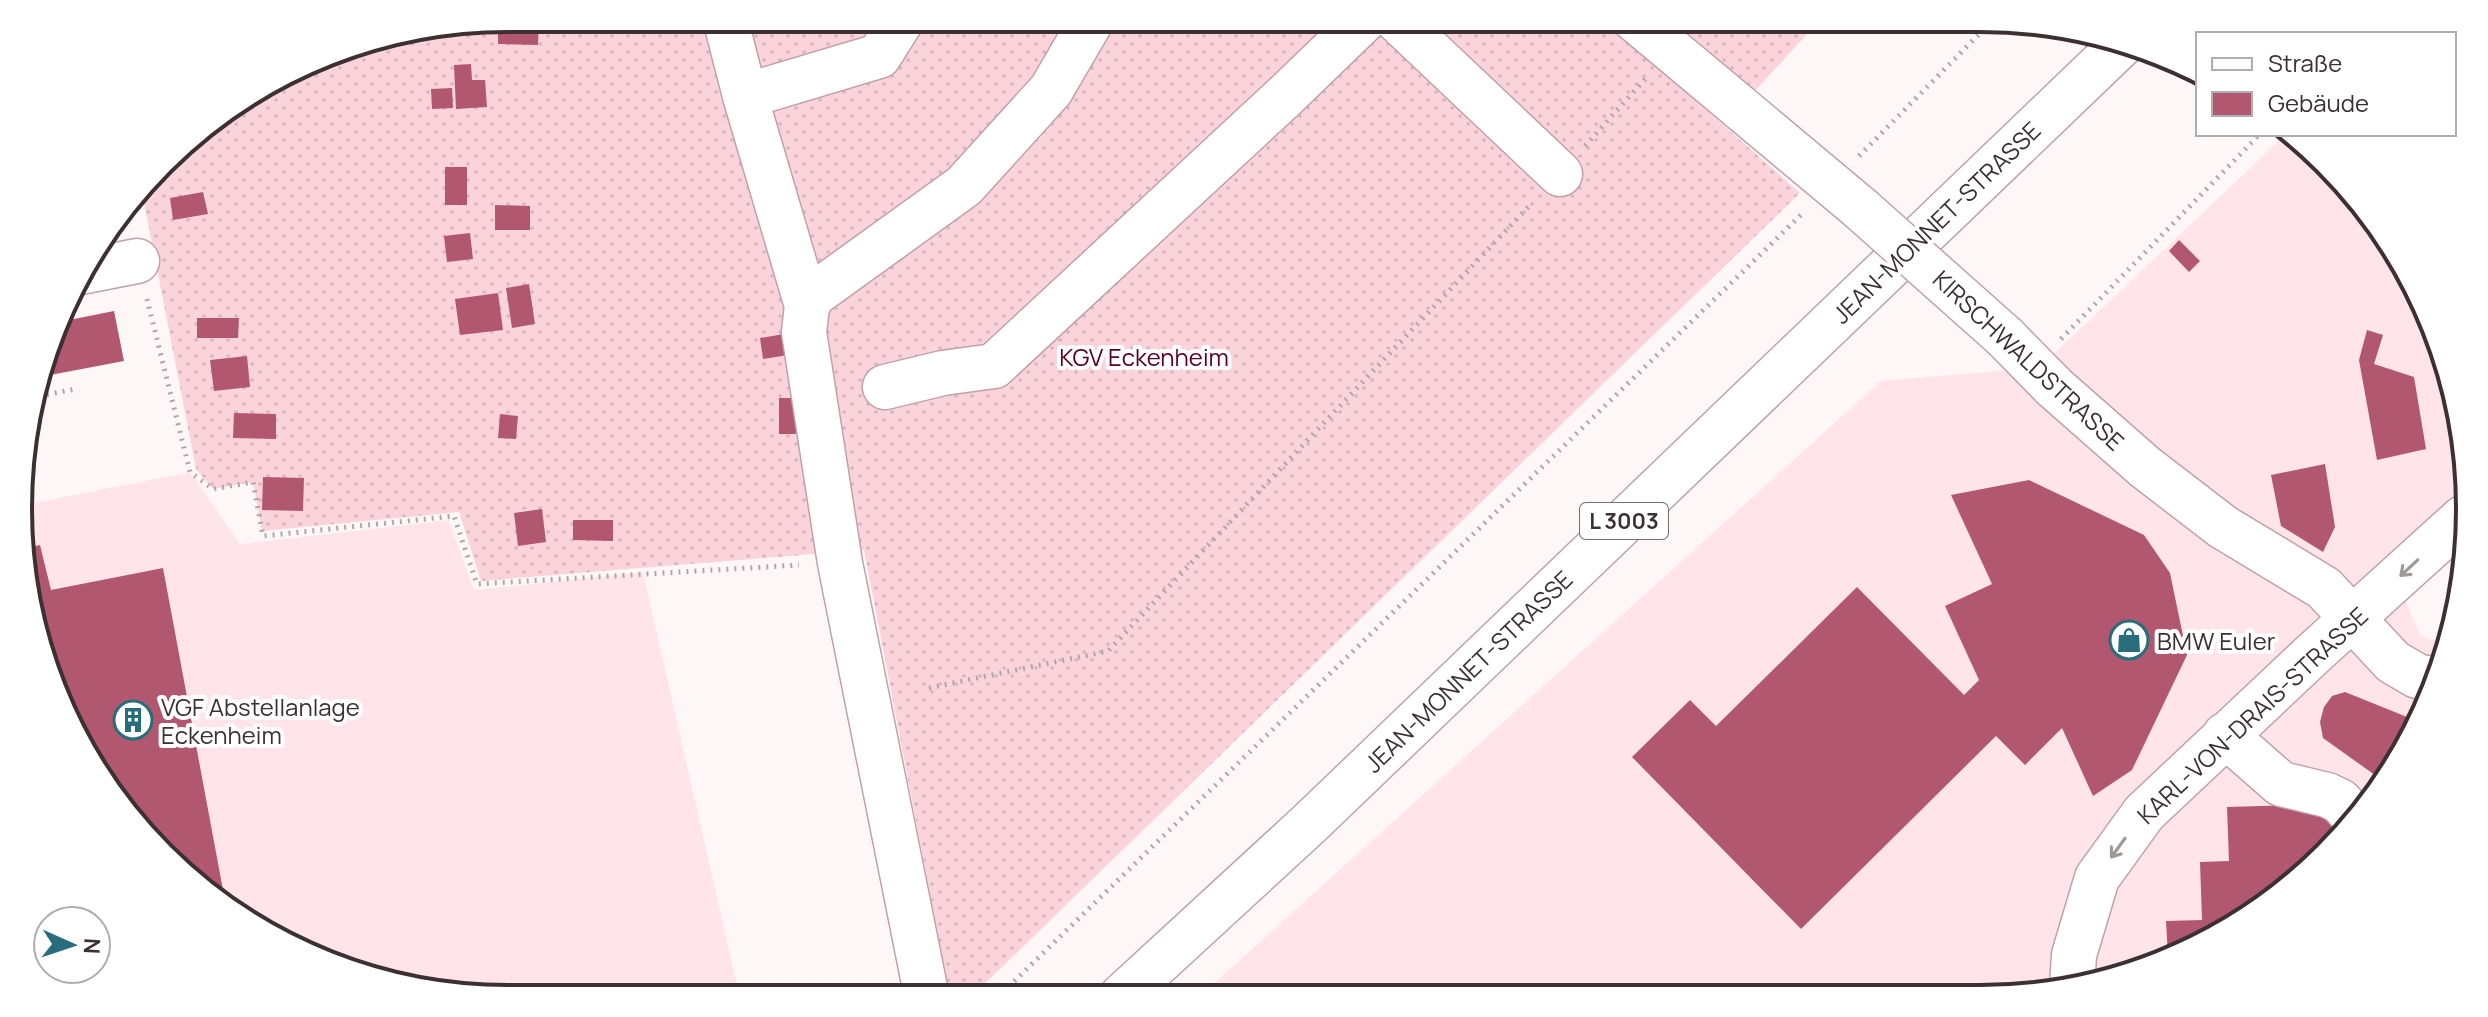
<svg xmlns="http://www.w3.org/2000/svg" width="2488" height="1017" font-family="Manrope,sans-serif">
<style>
.built{fill:#ffe5ea}
.garden{fill:url(#garden-dots)}
.building{fill:#b1576f}
.lines{fill:none;stroke-linecap:round;stroke-linejoin:round}
.minor-casing{stroke:#c1a1a8;stroke-width:47}
.major-casing{stroke:#c1a1a8;stroke-width:47}
.path{stroke:#afa6a7;stroke-width:5;stroke-dasharray:2 6;stroke-linecap:butt}
.minor{stroke:#fff;stroke-width:44}
.major{stroke:#fff;stroke-width:44}
.minor-bridge-casing{stroke:#c1a1a8;stroke-width:47;stroke-linecap:butt}
.minor-bridge{stroke:#fff;stroke-width:44}
.oneway{stroke:#9e9898}
.labels{text-anchor:middle;dominant-baseline:central;stroke-width:8;stroke-linejoin:round;paint-order:stroke}
.shield{fill:#fff;stroke:#776e70;stroke-width:2}
.shield-label{font-size:22px;font-weight:bold;fill:#3d3032}
.street-label{font-size:24px;fill:#3d3032;stroke:#fff}
.park-label{font-size:24px;fill:#570024;stroke:#fff}
.poi-label{font-size:24px;fill:#3d3032;stroke:#fff;text-anchor:start}
.rim{fill:none;stroke:#3d3032;stroke-width:4}
</style>
<defs>
<pattern id="garden-dots" width="8" height="8" patternUnits="userSpaceOnUse" patternTransform="scale(2)"><rect width="8" height="8" fill="#fbd3db"/><path d="M2 2h.1M6 6h.1" fill="none" stroke="#d8b5bc" stroke-width="1.8" stroke-linecap="round"/></pattern>
</defs>
<rect width="100%" height="100%" fill="#fef7f8"/>
<path class="built" d="M 2286,134 L 2293,134 L 2303,139 L 2419,291 L 2469,476 L 2459,550 L 2405,600 L 2421,636 L 2447,644 L 2444,666 L 2387,781 L 2303,878 L 2196,949 L 2044,995 L 1199,997 L 1881,381 L 2040,367 Z
M 190,472 L 240,544 L 449,520 L 474,590 L 643,572 L 740,998 L 509,999 L 351,973 L 210,898 L 100,781 L 28,605 L 24,505 Z"/>
<path class="garden" d="M 509,18 L 1602,18 L 1800,193 L 970,998 L 950,998 L 864,550 L 481,581 L 459,512 L 262,531 L 253,482 L 213,489 L 196,469 L 142,192 L 185,139 L 350,44 Z
M 1672,18 L 1822,18 L 1753,93 Z"/>
<path class="building" d="M 508,18 L 539,18 L 538,45 L 498,44 L 498,20 Z
M 471,64 L 472,80 L 485,80 L 487,107 L 456,109 L 454,65 Z
M 452,88 L 453,108 L 432,109 L 431,89 Z
M 445,167 L 467,167 L 467,205 L 445,205 Z
M 203,192 L 208,214 L 173,220 L 170,198 Z
M 495,205 L 530,206 L 530,230 L 495,230 Z
M 470,233 L 473,259 L 447,262 L 444,236 Z
M 2179,240 L 2200,261 L 2189,272 L 2169,251 Z
M 529,284 L 535,324 L 512,328 L 506,288 Z
M 498,293 L 503,330 L 460,335 L 455,299 Z
M 114,311 L 124,361 L 45,376 L 64,321 Z
M 197,318 L 239,318 L 238,338 L 197,338 Z
M 2367,330 L 2383,335 L 2374,364 L 2414,377 L 2426,449 L 2377,460 L 2359,360 Z
M 784,334 L 788,355 L 763,359 L 760,338 Z
M 247,356 L 250,387 L 214,391 L 210,360 Z
M 779,398 L 803,398 L 803,434 L 779,434 Z
M 234,413 L 276,414 L 276,439 L 233,438 Z
M 500,414 L 518,416 L 516,439 L 498,438 Z
M 2325,464 L 2335,527 L 2323,552 L 2281,526 L 2271,475 Z
M 263,477 L 304,478 L 303,511 L 262,510 Z
M 2029,480 L 2144,535 L 2170,573 L 2187,655 L 2132,770 L 2093,796 L 2062,728 L 2025,765 L 1996,736 L 1801,929 L 1632,757 L 1690,700 L 1716,726 L 1857,587 L 1964,695 L 1979,680 L 1945,606 L 1992,584 L 1951,495 Z
M 542,509 L 546,542 L 518,546 L 514,513 Z
M 573,520 L 613,520 L 613,541 L 573,540 Z
M 40,545 L 51,590 L 163,568 L 226,906 L 210,898 L 100,781 L 28,605 L 26,548 Z
M 2345,692 L 2417,721 L 2386,783 L 2323,738 L 2320,722 L 2324,707 L 2332,696 Z
M 2332,804 L 2333,843 L 2303,878 L 2284,890 L 2267,891 L 2268,901 L 2196,949 L 2168,957 L 2166,921 L 2202,920 L 2200,862 L 2229,861 L 2227,807 Z"/>
<g class="lines">
<defs>
<path id="minor" d="M 725,18 L 745,96 L 807,306
M 1395,18 L 1560,174
M 1633,18 L 1860,208
M 745,96 L 879,56 L 903,18
M 81,272 L 137,261
M 2005,337 L 2054,387 L 2145,467 L 2223,527 L 2324,588 L 2393,662 L 2417,676 L 2437,680
M 885,387 L 943,373 L 994,366 L 1283,98 L 1366,18
M 2225,735 L 2281,784 L 2327,795 L 2340,801 L 2355,818
M 2072,986 L 2074,955 L 2097,878 L 2144,813 L 2314,653 L 2463,518
M 927,998 L 840,563 L 804,332 L 807,306 L 813,295 L 964,186 L 1051,90 L 1093,18"/>
<path id="major" d="M 1121,997 L 1309,824 L 2124,42"/>
</defs>
<use href="#minor" class="minor-casing"/>
<use href="#major" class="major-casing"/>
<path class="path" d="M 1585,146 L 1645,79
M 1859,156 L 1993,20
M 147,299 L 190,472 L 213,489 L 253,482 L 263,536 L 454,516 L 477,584 L 799,565
M 2061,339 L 2260,134
M 39,396 L 76,389
M 929,688 L 1108,651 L 1532,203
M 997,998 L 1804,212"/>
<use href="#minor" class="minor"/>
<use href="#major" class="major"/>
<defs>
<path id="minor-bridge" d="M 1860,208 L 2005,337"/>
</defs>
<use href="#minor-bridge" class="minor-bridge-casing"/>
<use href="#minor-bridge" class="minor-bridge"/>
</g>
<defs><path id="oneway-shaft" d="M-6 0H5M1.5-3L5.5 0L1.5 3" fill="none" stroke-width="1.6" stroke-linecap="round" stroke-linejoin="round" transform="scale(2)"/></defs>
<g class="oneway">
<use href="#oneway-shaft" transform="translate(2409 568) rotate(137)"/>
<use href="#oneway-shaft" transform="translate(2118 848) rotate(126)"/>
</g>
<defs>
<symbol id="shop-ring" viewBox="-11 -11 22 22"><circle r="9.5" fill="#fff" stroke="#286d7c" stroke-width="1.5"/><path d="M-5-2.5h2.3a2.7 3.5 0 0 1 5.4 0H5L5.5 6h-11ZM-1.5-2.5h3a1.5 2.3 0 0 0-3 0Z" fill="#286d7c"/></symbol>
<symbol id="building-ring" viewBox="-11 -11 22 22"><circle r="9.5" fill="#fff" stroke="#286d7c" stroke-width="1.5"/><path d="M-4-6H4V6H1V3H-1V6H-4ZM-2.5-4.3h1.7v1.8h-1.7ZM.8-4.3h1.7v1.8H.8ZM-2.5-1h1.7V.8h-1.7ZM.8-1h1.7V.8H.8Z" fill="#286d7c"/></symbol>
</defs>
<g fill-rule="evenodd">
<use href="#shop-ring" x="2107" y="618" width="44" height="44"/>
<use href="#building-ring" x="111" y="698" width="44" height="44"/>
</g>
<g class="labels">
<rect class="shield" x="1580" y="503" width="88" height="36" rx="6"/>
<g class="shield-label">
<text x="1624" y="521">L 3003</text>
</g>
<g class="street-label">
<text transform="translate(1936 222) rotate(-44)">JEAN-MONNET-STRASSE</text>
<text transform="translate(2029 360) rotate(43)">KIRSCHWALDSTRASSE</text>
<text transform="translate(1468 671) rotate(-44)">JEAN-MONNET-STRASSE</text>
<text transform="translate(2252 715) rotate(-43)">KARL-VON-DRAIS-STRASSE</text>
</g>
<g class="park-label">
<text x="1144" y="356">KGV Eckenheim</text>
</g>
<g class="poi-label">
<text x="2157" y="640">BMW Euler</text>
<text x="161" y="706">VGF Abstellanlage<tspan x="161" dy="28">Eckenheim</tspan></text>
</g>
</g>
<path d="M0 0H2488V1017H0ZM508 32H1980A476 476 0 0 1 2456 508V509A476 476 0 0 1 1980 985H508A476 476 0 0 1 32 509V508A476 476 0 0 1 508 32Z" fill="#fff" fill-rule="evenodd"/>
<path class="rim" d="M508 32H1980A476 476 0 0 1 2456 508V509A476 476 0 0 1 1980 985H508A476 476 0 0 1 32 509V508A476 476 0 0 1 508 32Z"/>
<rect x="2196" y="32" width="260" height="104" fill="#ffffff" stroke="#b1acad" stroke-width="2"/>
<rect x="2212" y="58" width="40" height="12" fill="#ffffff" stroke="#b1acad" stroke-width="2"/>
<text x="2268" y="72" font-size="24" fill="#3d3032">Straße</text>
<rect x="2212" y="92" width="40" height="24" fill="#b1576f" stroke="#b1acad" stroke-width="2"/>
<text x="2268" y="112" font-size="24" fill="#3d3032">Gebäude</text>
<g transform="translate(72 945) rotate(93)"><circle r="38" fill="#ffffff" stroke="#b1acad" stroke-width="2"/>
<path d="M0-6L14 30L0 20L-14 30Z" fill="#286d7c"/>
<text y="-12" font-size="22" font-weight="bold" text-anchor="middle" fill="#3d3032">N</text>
</g>
</svg>
